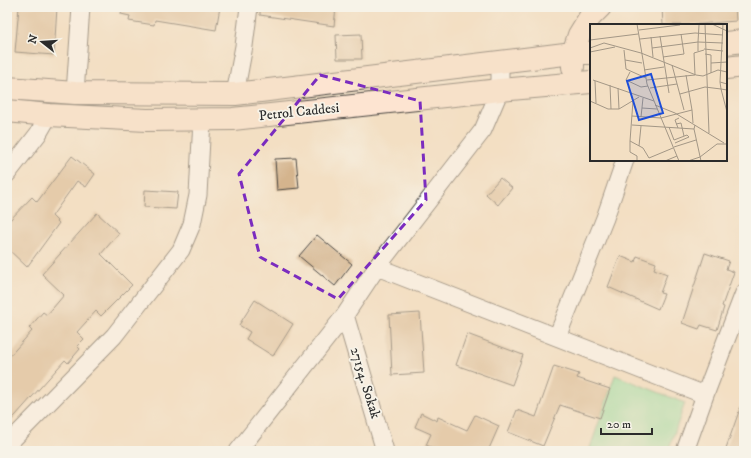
<svg xmlns="http://www.w3.org/2000/svg" width="751" height="458" font-family="'IM FELL DW Pica',serif">
<style>
.green{fill:#8be1a4;stroke:#5b8668}
.building{fill:#d4b48d}
.lines{fill:none;stroke-linecap:round;stroke-linejoin:round}
.minor-casing{stroke:#494642;stroke-width:19}
.secondary-casing{stroke:#494642;stroke-width:24}
.minor{stroke:#fff;stroke-width:17}
.secondary{stroke:#fde4d1;stroke-width:22}
.marked{fill:none;stroke:#7b2cbf;stroke-width:3;stroke-dasharray:8 5;stroke-linejoin:round}
.labels{text-anchor:middle;dominant-baseline:central;stroke-width:3.5;stroke-linejoin:round;paint-order:stroke}
.street-label{font-size:14px;fill:#2b2b2b;stroke:#f7f3e8}
.inset-road{fill:none;stroke:#a39786;stroke-width:1}
.view{fill:#1d4ed8;fill-opacity:0.15;stroke:#1d4ed8;stroke-width:2}
.inset-edge{fill:none;stroke:#2b2b2b;stroke-width:2}
</style>
<rect width="100%" height="100%" fill="#f7f3e8"/>
<filter id="ink" filterUnits="userSpaceOnUse"><feTurbulence type="fractalNoise" baseFrequency=".025" numOctaves="2"/><feDisplacementMap in="SourceGraphic" scale="8" xChannelSelector="R" yChannelSelector="G"/><feConvolveMatrix kernelMatrix="1 2 1 2 8 2 1 2 1" color-interpolation-filters="sRGB"/></filter>
<filter id="wash" filterUnits="userSpaceOnUse"><feTurbulence type="fractalNoise" baseFrequency=".012" numOctaves="4" result="noise"/><feDisplacementMap in="SourceGraphic" scale="16" xChannelSelector="R" yChannelSelector="G"/><feGaussianBlur stdDeviation="0.9" result="paint"/><feColorMatrix in="noise" values="0 0 0 0 0 0 0 0 0 0 0 0 0 0 0 0 0 1.4 0 .05"/><feComposite in="paint" operator="in"/></filter>
<g filter="url(#wash)">
<rect width="100%" height="100%" fill="#f3dfc3"/>
<path class="green" d="M 615,375 L 685,403 L 668,451 L 589,451 Z"/>
<g id="blocks">
<path class="building" d="M 19,7 L 57,7 L 54,55 L 15,52 Z
M 122,7 L 220,7 L 216,30 L 155,20 L 154,25 L 129,21 L 130,16 L 121,14 Z
M 260,7 L 336,7 L 334,26 L 260,15 Z
M 662,7 L 735,7 L 736,21 L 687,25 L 663,25 Z
M 361,34 L 362,59 L 337,59 L 336,35 Z
M 72,156 L 95,174 L 86,187 L 77,181 L 52,216 L 59,223 L 27,267 L 7,248 L 7,223 L 32,197 L 37,202 Z
M 296,158 L 299,188 L 277,190 L 275,159 Z
M 500,178 L 512,188 L 498,205 L 486,194 Z
M 145,190 L 178,192 L 176,209 L 144,207 Z
M 97,213 L 119,233 L 101,254 L 132,285 L 101,316 L 96,311 L 77,332 L 84,339 L 77,346 L 80,349 L 68,363 L 65,360 L 7,425 L 7,359 L 32,331 L 29,328 L 43,312 L 47,315 L 64,295 L 42,274 Z
M 317,235 L 352,264 L 335,286 L 299,256 Z
M 705,253 L 729,261 L 726,269 L 734,272 L 722,306 L 724,307 L 717,330 L 701,325 L 699,329 L 682,323 Z
M 620,256 L 635,262 L 637,256 L 656,263 L 654,269 L 667,274 L 660,293 L 664,294 L 658,309 L 608,287 Z
M 255,300 L 293,324 L 273,356 L 246,339 L 250,332 L 239,325 Z
M 420,313 L 424,373 L 392,375 L 389,315 Z
M 467,334 L 523,355 L 512,385 L 456,365 Z
M 554,366 L 579,374 L 577,378 L 610,389 L 600,418 L 560,405 L 543,446 L 508,432 L 517,410 L 536,417 Z
M 742,403 L 744,404 L 744,451 L 725,451 Z
M 421,413 L 437,421 L 438,417 L 467,430 L 475,415 L 499,426 L 488,451 L 440,451 L 426,445 L 431,434 L 415,427 Z"/>
</g>
</g>
<g filter="url(#ink)">
<use href="#blocks" fill-opacity="0" stroke="#494642" stroke-width="1"/>
<g class="lines">
<defs>
<path id="minor" d="M 75,93 L 81,7
M 235,94 L 244,46 L 249,7
M 7,174 L 38,134 L 49,115
M 377,267 L 705,395
M 345,315 L 385,451
M 557,337 L 605,218 L 625,160
M 7,445 L 114,336 L 181,250 L 192,224 L 198,195 L 202,120
M 238,451 L 345,315 L 377,267 L 483,130 L 500,90 L 500,62
M 685,451 L 705,395 L 744,293"/>
<path id="secondary" d="M 726,43 L 744,41
M 573,67 L 573,53 L 579,35 L 590,17 L 600,7
M 726,68 L 744,66
M 7,88 L 75,93 L 235,94 L 573,53 L 591,53
M 7,111 L 49,115 L 147,120 L 233,119 L 500,90 L 591,82"/>
</defs>
<use href="#minor" class="minor-casing"/>
<use href="#secondary" class="secondary-casing"/>
<use href="#minor" class="minor"/>
<use href="#secondary" class="secondary"/>
</g>
</g>
<path d="M0 0H751V458H0ZM 320,75 L 420,101 L 426,200 L 338,299 L 260,257 L 239,174 Z" fill="#f3dfc3" fill-opacity=".55" fill-rule="evenodd"/>
<path class="marked" d="M 320,75 L 420,101 L 426,200 L 338,299 L 260,257 L 239,174 Z"/>
<g class="labels">
<g class="street-label">
<text transform="translate(299 112) rotate(-6)">Petrol Caddesi</text>
<text transform="translate(365 383) rotate(73)">27154. Sokak</text>
</g>
</g>
<g transform="translate(590 24)">
<rect width="137" height="137" fill="#f3dfc3"/>
<path class="inset-road" d="M 47,0 L 57,60 L 89,137M 115,0 L 119,109M 122,0 L 137,7M 133,0 L 130,58 L 137,60M 49,6 L 90,1M 70,12 L 79,69M 61,13 L 63,33M 50,15 L 105,9 L 133,11M 0,16 L 48,10M 0,24 L 14,19 L 51,29 L 106,51 L 113,52 L 128,46 L 137,48M 62,24 L 108,18 L 109,1M 114,25 L 133,27M 34,26 L 36,45 L 56,54M 108,27 L 108,18 L 133,19M 0,28 L 25,23M 115,30 L 121,31 L 121,49M 73,33 L 94,30 L 91,10M 35,36 L 52,39M 121,39 L 137,38M 82,41 L 94,86M 54,46 L 74,43M 40,48 L 36,56 L 51,63 L 58,62M 96,51 L 102,86M 3,56 L 64,77M 57,56 L 105,51 L 104,29 L 114,26M 5,57 L 6,79M 130,58 L 131,65 L 137,66M 20,61 L 21,85M 28,64 L 29,85M 60,64 L 87,60M 90,70 L 115,63 L 131,65 L 137,88M 0,77 L 18,85 L 29,85 L 49,73M 43,77 L 40,117 L 53,124 L 59,134 L 83,124M 65,81 L 85,89 L 134,119M 52,84 L 67,85M 42,92 L 71,94 L 102,86 L 103,99M 51,93 L 53,74M 86,100 L 91,99 L 94,112M 42,101 L 104,105 L 105,101M 79,103 L 84,116M 88,104 L 85,96 L 89,94M 104,105 L 111,137M 84,116 L 97,111 L 99,113 L 85,119M 40,117 L 40,128 L 47,132 L 47,137M 49,122 L 51,102M 84,123 L 106,116M 75,137 L 87,132M 98,137 L 110,133 L 127,120 L 137,120"/>
<path class="view" d="M 61,50 L 73,89 L 49,96 L 37,57 Z"/>
<rect width="137" height="137" class="inset-edge"/>
</g>
<rect width="751" height="458" fill="none" stroke="#f7f3e8" stroke-width="24"/>
<g transform="translate(42 42) rotate(287)" stroke="#f7f3e8" stroke-width="3" paint-order="stroke">
<path d="M0-3L7 15L0 10L-7 15Z" fill="#2b2b2b"/>
<text y="-6" font-size="11" font-weight="bold" text-anchor="middle" fill="#2b2b2b">N</text>
</g>
<path d="M601 428v6h51v-6" fill="none" stroke="#2b2b2b" stroke-width="2"/>
<text x="607" y="428" font-size="12" fill="#2b2b2b" stroke="#f7f3e8" stroke-width="3" paint-order="stroke">20 m</text>
</svg>
